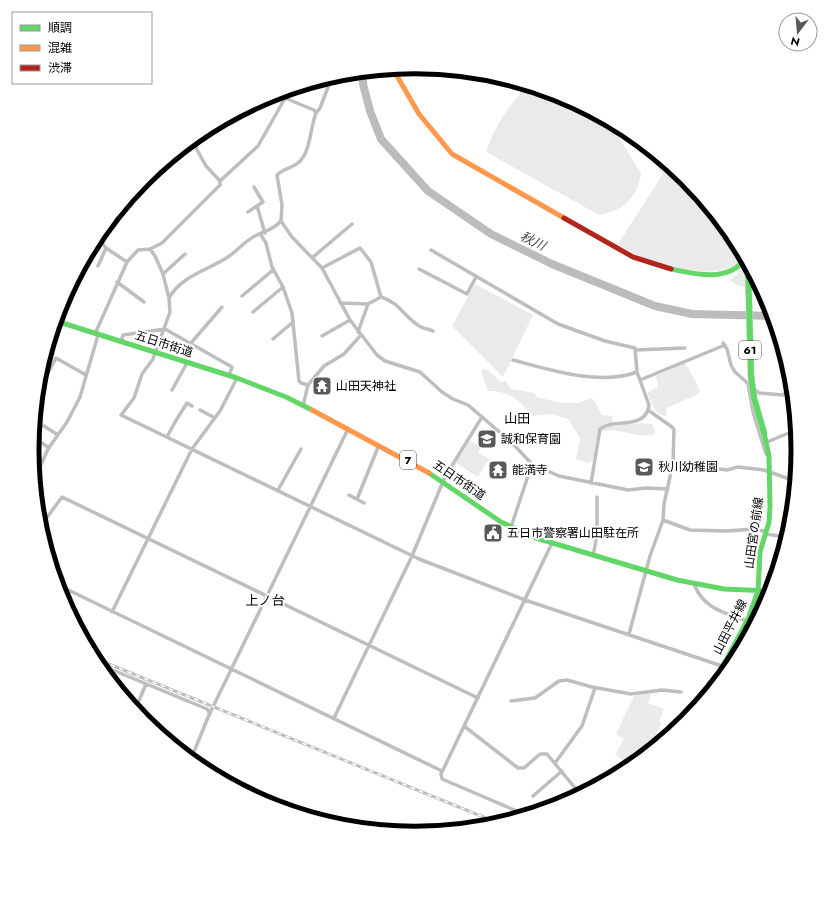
<svg xmlns="http://www.w3.org/2000/svg" width="830" height="900" font-family="Jost,'Noto Sans JP',sans-serif">
<style>
.green{fill:#eaeaea}
.lines{fill:none;stroke-linecap:round;stroke-linejoin:round}
.river{stroke:#bcbcbc;stroke-width:8}
.street{stroke:#bebebe;stroke-width:3.5}
.fast{stroke:#63d668;stroke-width:5}
.slow{stroke:#ff974d;stroke-width:5}
.jam{stroke:#b3261e;stroke-width:5}
.rail-casing{stroke:#bdbdbd;stroke-width:3}
.rail{stroke:#fff;stroke-width:1.5;stroke-dasharray:4.5;stroke-linecap:butt}
.fast-bridge-casing{stroke:#dbdbdb;stroke-width:7;stroke-linecap:butt}
.fast-bridge{stroke:#63d668;stroke-width:6}
.labels{text-anchor:middle;dominant-baseline:central;stroke-width:4;stroke-linejoin:round;paint-order:stroke}
.shield{fill:#fff;stroke:#4c4c4c;stroke-width:1}
.shield-label{font-size:11px;font-weight:bold;fill:#000}
.street-label{font-size:12px;fill:#000;stroke:#fff}
.poi-label{font-size:12px;fill:#000;stroke:#fff;text-anchor:start}
.water-label{font-size:13px;font-style:italic;fill:#404040;stroke:#fff}
.neighbourhood-label{font-size:13px;fill:#000;stroke:#fff}
.rim{fill:none;stroke:#000;stroke-width:5}
</style>
<rect width="100%" height="100%" fill="#fff"/>
<path class="green" d="M 528,86 L 562,96 L 608,121 L 641,173 C 638,197 622,212 599,215 L 486,152 C 495,126 508,105 528,86 Z
M 647,147 L 686,179 L 734,237 L 763,292 C 751,284 741,291 730,280 L 738,273 L 734,266 C 719,277 671,269 654,263 C 642,258 630,251 618,244 L 663,174 C 655,168 654,155 647,147 Z
M 475,284 L 533,315 L 503,377 L 452,326 Z
M 684,363 L 687,366 L 700,390 L 698,394 L 669,407 L 666,409 L 667,416 C 654,416 652,402 647,393 L 658,387 L 656,376 Z
M 483,369 L 488,370 L 501,382 L 506,381 L 511,389 L 535,393 L 536,397 L 561,403 L 579,403 L 591,398 L 595,402 L 602,415 L 612,416 L 613,426 L 642,423 L 652,424 L 655,430 L 654,434 C 634,440 616,424 597,433 L 593,460 L 588,463 L 576,459 L 580,438 L 568,419 L 552,414 L 532,416 C 521,401 508,390 488,391 L 481,371 Z
M 470,441 L 481,447 L 478,452 L 489,459 L 478,477 L 456,463 Z
M 652,693 L 648,703 L 664,709 L 659,722 L 661,723 L 649,751 L 630,767 L 615,754 L 624,739 L 616,734 L 634,696 Z"/>
<g class="lines">
<path class="river" d="M 363,72 L 363,84 L 370,111 L 381,139 L 428,191 L 491,234 L 552,264 L 655,306 L 692,314 L 773,316"/>
<path class="street" d="M 316,113 L 320,108 L 332,77
M 190,142 L 196,148 L 206,166 L 220,181
M 196,148 L 202,132
M 220,181 L 258,146 L 284,100 L 288,90
M 254,187 L 263,202 L 257,206
M 248,212 L 257,206 L 265,233
M 281,221 L 292,237 L 322,268 L 350,320 L 377,355 L 385,361 L 420,372 L 442,392 L 453,399 L 468,405 L 482,417 L 445,477 L 412,556 L 334,718
M 261,235 L 266,243 L 272,267 L 283,287 L 292,313 L 299,381 L 301,383 L 308,385 L 303,406
M 97,237 L 106,248 L 127,262
M 150,249 L 155,256 L 163,274 L 169,298 L 170,312 L 153,359 L 142,374 L 134,398 L 121,415 L 419,559 L 525,600 L 722,666
M 431,250 L 558,324 L 605,341 L 635,348 L 637,372 L 649,405 L 648,410 C 640,430 613,418 600,429 L 591,483
M 313,257 L 352,224
M 98,266 L 106,248
M 322,268 L 360,248 L 371,262 L 381,297 L 368,304 L 358,332
M 419,269 L 467,294 L 476,277
M 163,274 L 185,254
M 117,282 L 144,302
M 242,296 L 273,270
M 381,297 C 401,303 404,318 421,327 C 425,329 429,329 433,331
M 169,298 C 181,276 208,270 228,257 C 237,251 245,241 255,236 C 265,231 273,230 281,221 L 282,205 L 277,175 C 283,169 292,168 298,163 C 311,152 310,128 316,113 L 314,110 L 275,94
M 340,303 L 368,304
M 253,312 L 283,287
M 95,334 L 127,262 L 138,250 L 150,249 L 162,243 L 220,185 L 220,181
M 322,336 L 350,320
M 273,339 L 293,322
M 121,342 L 123,335 L 165,329 L 232,367 L 229,376
M 191,343 L 222,307
M 723,343 L 727,349 L 731,365 L 735,372 L 759,393 L 783,395 L 789,389 L 791,377
M 635,350 L 685,348
M 513,360 C 550,370 600,386 637,372
M 48,373 L 56,358 L 86,375
M 640,380 L 725,345
M 748,384 L 753,412 L 766,454 L 768,455
M 308,385 L 324,366 L 344,354 L 360,336
M 172,390 L 187,363
M 200,410 L 215,418
M 482,417 L 510,441 L 532,464 L 559,476 L 628,490 L 646,488 L 668,489
M 44,426 L 58,435
M 167,437 L 175,422 L 187,403 L 192,406
M 36,439 L 49,448
M 767,442 L 796,430
M 673,463 L 727,470 L 738,467 L 764,470 L 795,481
M 34,468 L 40,467 L 48,449 L 67,422 L 80,397 L 98,335
M 278,490 L 301,449
M 349,495 L 364,503
M 357,499 L 379,445
M 663,520 L 690,530 L 726,531 L 756,529 L 766,532
M 40,527 L 62,497 L 478,698
M 511,527 L 532,464
M 765,534 L 787,537
M 593,556 L 597,535 L 597,497
M 694,584 C 704,609 723,612 747,621
M 58,585 L 442,771
M 112,612 L 192,449 L 220,411 L 237,378
M 748,619 L 756,621
M 629,634 L 650,556 L 663,520 L 664,504 L 673,463 L 674,430 L 672,427 L 648,410
M 98,664 L 207,709 L 210,714
M 511,701 L 535,698 L 559,681 L 567,680 L 592,687 L 631,694 L 662,690 L 681,692
M 135,710 L 146,684
M 464,726 L 518,768 L 524,768 L 540,754 L 547,754 L 580,794
M 191,759 L 209,715 L 348,429
M 555,763 L 582,726 L 595,688
M 533,796 L 562,771
M 526,815 L 442,779 L 441,774 L 552,543"/>
<path class="fast" d="M 671,269 C 695,274 730,283 745,258
M 56,321 L 237,378 L 286,397 L 312,410
M 429,473 L 501,522 L 536,538 L 677,580 L 724,589 L 770,591
M 758,591 L 760,552 L 769,522 L 770,507 L 769,456 L 764,433
M 708,694 L 748,619 L 758,591"/>
<path class="slow" d="M 393,69 L 419,114 L 452,154 L 564,218
M 312,410 L 429,473"/>
<path class="jam" d="M 564,218 L 633,257 L 671,269"/>
<defs>
<path id="rail" d="M 94,658 L 498,823"/>
</defs>
<use href="#rail" class="rail-casing"/>
<use href="#rail" class="rail"/>
<defs>
<path id="fast-bridge" d="M 748,264 L 751,376 L 754,398 L 764,433"/>
</defs>
<use href="#fast-bridge" class="fast-bridge-casing"/>
<use href="#fast-bridge" class="fast-bridge"/>
</g>
<defs>
<symbol id="temple-square" viewBox="-11 -11 22 22"><rect x="-9" y="-9" width="18" height="18" rx="4" fill="#595959" stroke="#fff"/><path d="M0-6L5-2H3V0L6.5 2.5H4V6H1.5V3h-3V6H-4V2.5H-6.5L-3 0V-2H-5Z" fill="#fff"/></symbol>
<symbol id="school-square" viewBox="-11 -11 22 22"><rect x="-9" y="-9" width="18" height="18" rx="4" fill="#595959" stroke="#fff"/><path d="M0-5L7-2L0 1L-7-2ZM-4 1L0 2.5L4 1V4Q0 6-4 4Z" fill="#fff"/></symbol>
<symbol id="civic-square" viewBox="-11 -11 22 22"><rect x="-9" y="-9" width="18" height="18" rx="4" fill="#595959" stroke="#fff"/><path d="M-.6-6.5H3V-4.5H.6V-3L4-1V1h2V6H-6V1h2V-1L-.6-3ZM-1.2 2.5V6h2.4V2.5Z" fill="#fff"/></symbol>
</defs>
<g fill-rule="evenodd">
<use href="#temple-square" x="311" y="375" width="22" height="22"/>
<use href="#school-square" x="476" y="428" width="22" height="22"/>
<use href="#school-square" x="633" y="456" width="22" height="22"/>
<use href="#temple-square" x="487" y="459" width="22" height="22"/>
<use href="#civic-square" x="482" y="522" width="22" height="22"/>
</g>
<g class="labels">
<g class="shield">
<rect x="739" y="341" width="22" height="18" rx="3"/>
<rect x="400" y="451" width="16" height="18" rx="3"/>
</g>
<g class="shield-label">
<text x="750" y="350">61</text>
<text x="408" y="460">7</text>
</g>
<g class="street-label">
<text transform="translate(164 344) rotate(18)">五日市街道</text>
<text transform="translate(459 480) rotate(34)">五日市街道</text>
<text transform="translate(754 533) rotate(-82)">山田宮の前線</text>
<text transform="translate(730 627) rotate(-63)">山田平井線</text>
</g>
<g class="poi-label">
<text x="336" y="386">山田天神社</text>
<text x="501" y="439">誠和保育園</text>
<text x="658" y="467">秋川幼稚園</text>
<text x="512" y="470">能満寺</text>
<text x="507" y="533">五日市警察署山田駐在所</text>
</g>
<g class="water-label">
<text transform="translate(533 241) rotate(26)">秋川</text>
</g>
<g class="neighbourhood-label">
<text x="517" y="418">山田</text>
<text x="265" y="600">上ノ台</text>
</g>
</g>
<path d="M0 0H830V900H0ZM39 450a376 376 0 1 1 752 0a376 376 0 1 1-752 0Z" fill="#fff" fill-rule="evenodd"/>
<path class="rim" d="M39 450a376 376 0 1 1 752 0a376 376 0 1 1-752 0Z"/>
<rect x="12" y="12" width="140" height="72" fill="#ffffff" stroke="#999999"/>
<rect x="20" y="25" width="20" height="6" fill="#63d668" stroke="#999999"/>
<text x="48" y="32" font-size="12" fill="#000000">順調</text>
<rect x="20" y="45" width="20" height="6" fill="#ff974d" stroke="#999999"/>
<text x="48" y="52" font-size="12" fill="#000000">混雑</text>
<rect x="20" y="65" width="20" height="6" fill="#b3261e" stroke="#999999"/>
<text x="48" y="72" font-size="12" fill="#000000">渋滞</text>
<g transform="translate(798 32) rotate(196)"><circle r="19" fill="#ffffff" stroke="#999999"/>
<path d="M0-3L7 15L0 10L-7 15Z" fill="#595959"/>
<text y="-6" font-size="11" font-weight="bold" text-anchor="middle" fill="#000000">N</text>
</g>
</svg>
